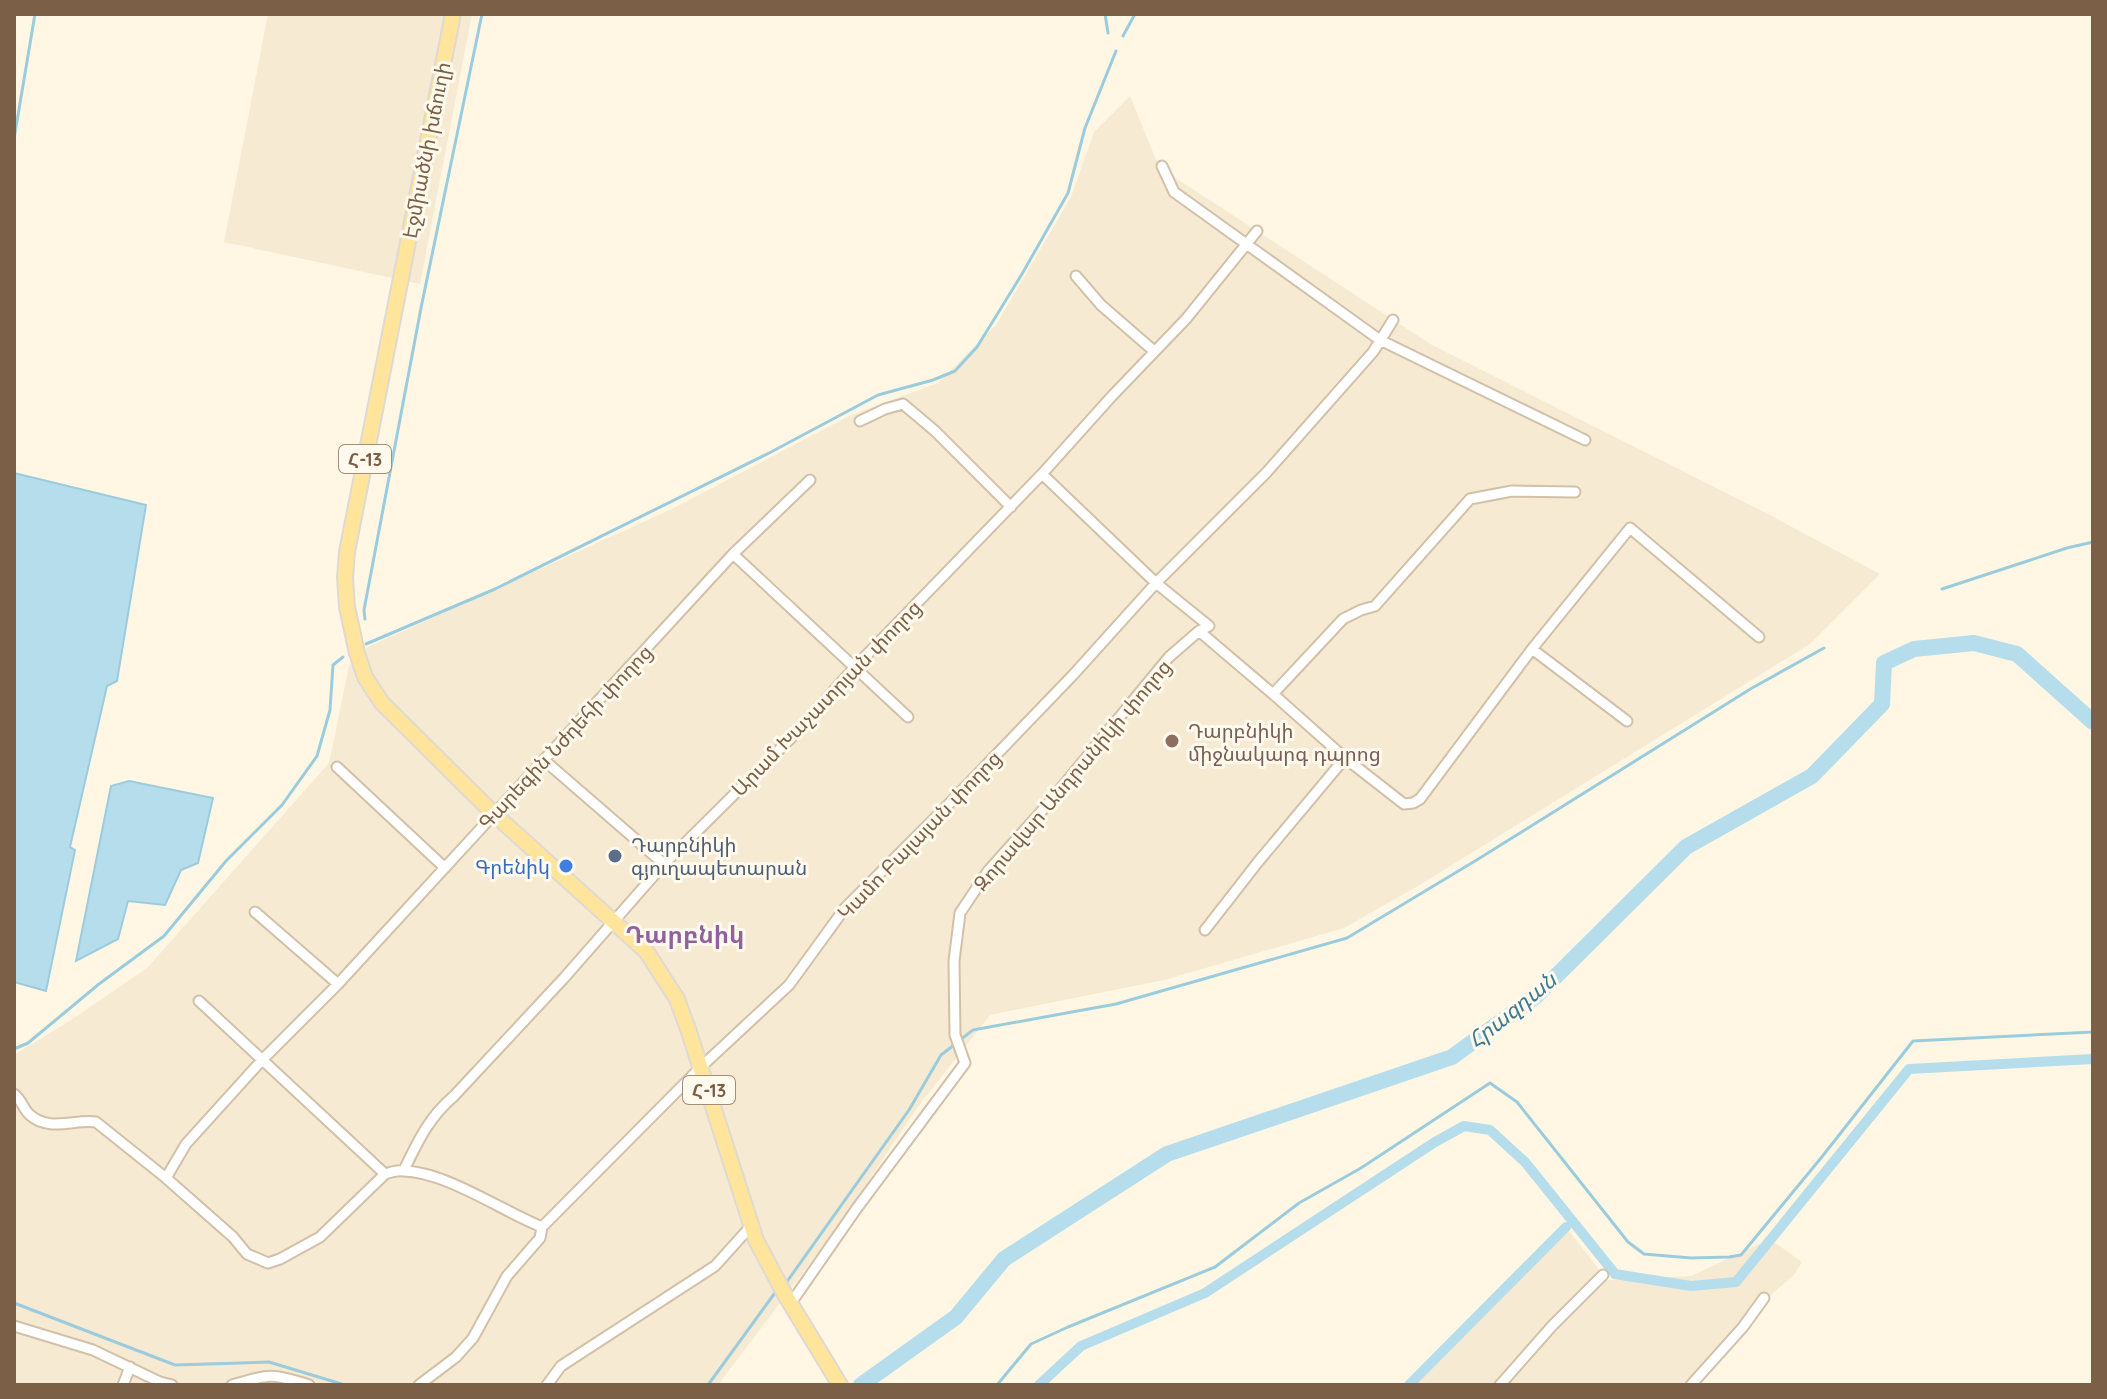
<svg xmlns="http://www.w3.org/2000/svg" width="2107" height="1399" font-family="Quicksand,'Noto Sans Armenian',sans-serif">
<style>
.residential{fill:#f7ead2}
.water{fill:#b6ddeb;stroke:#9bccde;stroke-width:2}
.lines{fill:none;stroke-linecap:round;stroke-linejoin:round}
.stream{stroke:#9bccde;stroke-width:3}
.canal{stroke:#b6ddeb;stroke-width:10}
.river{stroke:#b6ddeb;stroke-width:16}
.street-casing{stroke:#d2c0a9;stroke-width:13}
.primary-casing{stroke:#dfd9d3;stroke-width:18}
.street{stroke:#fff;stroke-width:9}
.primary{stroke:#ffe59b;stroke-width:14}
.education-dot{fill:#8d6e63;stroke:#fffaed;stroke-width:3}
.service-dot{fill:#5c6f8a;stroke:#fffaed;stroke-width:3}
.shop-dot{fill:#3f7fe0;stroke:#fffaed;stroke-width:3}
.labels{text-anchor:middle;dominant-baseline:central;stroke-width:6;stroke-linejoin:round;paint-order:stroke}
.shield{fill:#fffaed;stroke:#a38e78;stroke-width:2}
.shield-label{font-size:18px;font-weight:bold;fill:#7b5f46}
.street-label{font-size:20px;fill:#7b5f46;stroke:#fffaed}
.education-label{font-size:20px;fill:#785e54;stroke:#fffaed;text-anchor:start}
.service-label{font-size:20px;fill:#4e5e75;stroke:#fffaed;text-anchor:start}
.shop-label{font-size:20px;fill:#366cbe;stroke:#fffaed;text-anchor:end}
.water-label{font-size:22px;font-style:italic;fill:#3d7a90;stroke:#fffaed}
.quarter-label{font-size:24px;font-weight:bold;fill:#91619f;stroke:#fffaed}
</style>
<rect width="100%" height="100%" fill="#fff7e4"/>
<path class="residential" d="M 268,14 L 472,14 L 420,284 L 224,242 Z
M 1130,96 L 1159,167 L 1432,345 L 1766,513 L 1880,574 L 1810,644 L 1418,886 L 1344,928 L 1164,980 L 990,1015 L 917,1108 L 839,1225 L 718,1385 L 14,1385 L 14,1055 L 68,1022 L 147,968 L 329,763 L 349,666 L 368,647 L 674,508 L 849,416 L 938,383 L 996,325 L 1071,197 L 1094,132 Z
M 1569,1231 L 1607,1280 L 1691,1276 L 1770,1239 L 1802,1262 L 1794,1275 L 1766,1299 L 1693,1385 L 1411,1385 Z"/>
<path class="water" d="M 14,473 L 146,505 L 117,681 L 107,686 L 70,847 L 75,850 L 46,991 L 14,982 Z
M 129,781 L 213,798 L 198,863 L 181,870 L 165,905 L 128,901 L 118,939 L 76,961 L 111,786 Z"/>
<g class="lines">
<path class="stream" d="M 1105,14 L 1108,33
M 1123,36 L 1135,14
M 14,139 L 35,14
M 1942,589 L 2067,548 L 2093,542
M 365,619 L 364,610 L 421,308 L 482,14
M 366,644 L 495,589 L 771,452 L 878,395 L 933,380 L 955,371 L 977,347 L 1022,274 L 1068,193 L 1085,128 L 1116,51
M 960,1040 L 973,1030 L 1116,1004 L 1347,938 L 1475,861 L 1752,688 L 1824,648
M 14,1049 L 28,1043 L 99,984 L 164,936 L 226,861 L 282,805 L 317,756 L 330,710 L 333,665 L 343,657
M 786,1283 L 909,1110 L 941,1055 L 954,1045
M 14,1303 L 175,1365 L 269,1362 L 345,1385
M 708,1385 L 777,1290
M 997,1385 L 1031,1344 L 1068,1327 L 1215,1267 L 1299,1203 L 1361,1168 L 1490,1083 L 1517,1102 L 1628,1242 L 1644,1254 L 1691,1258 L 1729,1257 L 1741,1255 L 1821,1158 L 1913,1041 L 2093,1032"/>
<path class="canal" d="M 1039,1385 L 1081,1346 L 1205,1293 L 1435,1142 L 1464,1126 L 1490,1130 L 1525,1162 L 1615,1274 L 1691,1286 L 1736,1282 L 1909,1069 L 2093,1059
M 1409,1385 L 1566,1227"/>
<path class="river" d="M 861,1385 L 956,1317 L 1004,1259 L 1167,1154 L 1452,1057 L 1536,996 L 1686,847 L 1812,776 L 1882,704 L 1884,663 L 1914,649 L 1974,643 L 2017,654 L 2093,722"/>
<defs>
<path id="street" d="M 1162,166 L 1174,192 L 1380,340 L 1585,440
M 1076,276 L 1101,305 L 1154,351
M 860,421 L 885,409 L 903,404 L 935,431 L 1011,507
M 1042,474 L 1156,583 L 1209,626 L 1199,631
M 733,554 L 908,717
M 1532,649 L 1627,721
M 1273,694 L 1343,619 L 1361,610 L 1375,606 L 1470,499 L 1512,491 L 1575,492
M 544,760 L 664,864
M 337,767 L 445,868
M 255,912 L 338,984
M 1205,930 L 1258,862 L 1345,758
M 199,1001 L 385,1174
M 14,1094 C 22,1100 23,1109 30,1115 C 49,1132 75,1119 96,1122 L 166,1178 L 233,1237 L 247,1254 L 268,1263 L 280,1259 L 320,1237 L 385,1174 C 391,1172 397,1170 403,1171 C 444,1171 502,1211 542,1227
M 404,1170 C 418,1141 429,1117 454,1096 L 564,978 L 664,864 L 795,734 L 855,667 L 1042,474 L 1112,396 L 1186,319 L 1257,231
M 166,1178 L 186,1144 L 262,1060 L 338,984 L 733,554 L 810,480
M 791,1303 L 857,1208 L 965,1063 L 955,1035 L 954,961 L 960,913 L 988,871 L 1048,804 L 1169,657 L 1199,631 L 1273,694 L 1345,758 L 1404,804 L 1413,803 L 1420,799 L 1532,649 L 1630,528 L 1759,637
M 14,1326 L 93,1350 L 160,1382 L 172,1385
M 123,1385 L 130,1367
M 232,1385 C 270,1374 271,1373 309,1385
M 419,1385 L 456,1357 L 473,1338 L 507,1276 L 540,1238 L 542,1227 L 702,1066 L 789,985 L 845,908 L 945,808 L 1073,675 L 1156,583 L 1266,473 L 1373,352 L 1393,320
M 547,1385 L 561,1366 L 715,1266 L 751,1226
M 1500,1385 L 1552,1326 L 1603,1275
M 1691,1385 L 1743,1327 L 1764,1298"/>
<path id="primary" d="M 453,14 L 347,552 L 345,578 L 347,607 L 357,653 L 365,677 L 382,703 L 493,813 L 646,951 L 677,999 L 689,1032 L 756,1240 L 784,1293 L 840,1385"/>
</defs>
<use href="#street" class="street-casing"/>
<use href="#primary" class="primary-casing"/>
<use href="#street" class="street"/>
<use href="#primary" class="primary"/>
</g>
<circle class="education-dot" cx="1172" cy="741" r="8"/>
<circle class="service-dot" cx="615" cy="856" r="8"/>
<circle class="shop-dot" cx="566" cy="866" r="8"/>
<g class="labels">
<g class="shield">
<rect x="339" y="445" width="52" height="28" rx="6"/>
<rect x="683" y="1076" width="52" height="28" rx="6"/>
</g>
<g class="shield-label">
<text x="365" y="459">Հ-13</text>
<text x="709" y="1090">Հ-13</text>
</g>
<g class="street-label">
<text transform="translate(426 150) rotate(-79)">Էջմիածնի խճուղի</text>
<text transform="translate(826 698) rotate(-46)">Արամ Խաչատրյան փողոց</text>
<text transform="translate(565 737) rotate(-47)">Գարեգին Նժդեհի փողոց</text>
<text transform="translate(1072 775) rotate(-50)">Զորավար Անդրանիկի փողոց</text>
<text transform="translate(919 835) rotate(-46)">Կամո Բալայան փողոց</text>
</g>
<g class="education-label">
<text x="1188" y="730">Դարբնիկի<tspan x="1188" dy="23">միջնակարգ դպրոց</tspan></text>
</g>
<g class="service-label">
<text x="631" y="844">Դարբնիկի<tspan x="631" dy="23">գյուղապետարան</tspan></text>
</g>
<g class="shop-label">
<text x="550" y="866">Գրենիկ</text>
</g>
<g class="water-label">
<text transform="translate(1512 1010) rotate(-39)">Հրազդան</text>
</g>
<g class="quarter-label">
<text x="685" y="934">Դարբնիկ</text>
</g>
</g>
<rect width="2107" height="1399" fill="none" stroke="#7b5f46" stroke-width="32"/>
</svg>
